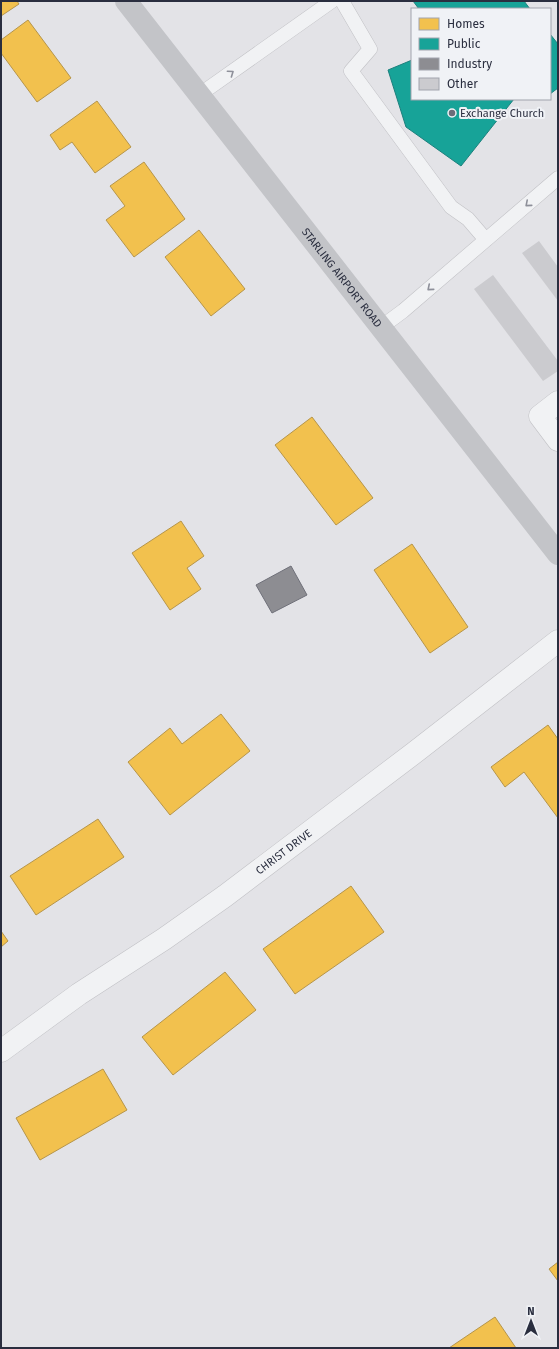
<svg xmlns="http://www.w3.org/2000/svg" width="559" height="1349" font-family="'Fira Sans',sans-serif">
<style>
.homes{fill:#f2c14e;stroke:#b6954a}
.public{fill:#17a398;stroke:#1d807d}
.industry{fill:#8d8d92;stroke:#6f7079}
.building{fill:#cbcbcf}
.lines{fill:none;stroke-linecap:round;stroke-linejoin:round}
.lane-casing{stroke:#c1c1c5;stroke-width:15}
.street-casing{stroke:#c1c1c5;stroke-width:23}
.lane{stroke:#f1f2f4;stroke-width:14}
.street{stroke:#f1f2f4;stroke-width:22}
.secondary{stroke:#c3c4c8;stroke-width:22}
.oneway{stroke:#8e909a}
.poi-dot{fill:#6b6d7a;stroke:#f0f2f6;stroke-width:1.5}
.labels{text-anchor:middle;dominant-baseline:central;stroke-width:4;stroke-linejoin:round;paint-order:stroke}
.poi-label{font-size:11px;fill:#2a2e3f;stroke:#f0f2f6;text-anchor:start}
.street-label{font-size:11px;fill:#2a2e3f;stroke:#f0f2f6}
</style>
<rect width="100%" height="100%" fill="#e3e3e7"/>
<path class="homes" d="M 1,1 L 17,1 L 19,4 L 1,16 Z
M 28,20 L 71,78 L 37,102 L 1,53 L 1,40 Z
M 97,101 L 131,147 L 95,173 L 72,142 L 60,150 L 50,135 Z
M 144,162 L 185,219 L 134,257 L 106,220 L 125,206 L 110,186 Z
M 199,230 L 245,289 L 211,316 L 165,257 Z
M 312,417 L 373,498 L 336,525 L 275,445 Z
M 181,521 L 204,556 L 187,568 L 201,589 L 170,610 L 132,553 Z
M 412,544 L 468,627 L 430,653 L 374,570 Z
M 221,714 L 250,751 L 170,815 L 128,762 L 170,728 L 182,744 Z
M 548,725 L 558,739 L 558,818 L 524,772 L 505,787 L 491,767 Z
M 98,819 L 124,857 L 36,915 L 10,876 Z
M 351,886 L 384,932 L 295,994 L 263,949 Z
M 1,931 L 8,941 L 1,947 Z
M 225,972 L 256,1010 L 173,1075 L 142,1037 Z
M 103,1069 L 127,1110 L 40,1160 L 16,1118 Z
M 558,1262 L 558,1281 L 549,1269 Z
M 495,1317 L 516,1348 L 449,1348 Z"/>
<path class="public" d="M 413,1 L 524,1 L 530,9 L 419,9 Z
M 550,34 L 558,44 L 558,88 L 550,94 Z
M 412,60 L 412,99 L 514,99 L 461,166 L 406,127 L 388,70 Z"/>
<path class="industry" d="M 291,566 L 307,595 L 272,613 L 256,585 Z"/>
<path class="building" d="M 539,241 L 558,267 L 558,301 L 522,253 Z
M 493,275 L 558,361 L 558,371 L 543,381 L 474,289 Z"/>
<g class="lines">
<defs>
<path id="lane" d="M 342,1 L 370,49 L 351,71 L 451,207 L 468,219 L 486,240
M 199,95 L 332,1
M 380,328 L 403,311 L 558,178"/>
<g id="street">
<path d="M 558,402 L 540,416 L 558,440"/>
<path id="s1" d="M 1,1051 L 79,994 L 164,939 L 225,896 L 414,753 L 558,641"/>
</g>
</defs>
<use href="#lane" class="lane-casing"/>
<use href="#street" class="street-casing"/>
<use href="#lane" class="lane"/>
<use href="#street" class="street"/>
<path class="secondary" id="s2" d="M 126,1 L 558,554"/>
</g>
<defs><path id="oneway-chevron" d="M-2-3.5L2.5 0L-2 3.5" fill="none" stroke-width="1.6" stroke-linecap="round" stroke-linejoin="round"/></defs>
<g class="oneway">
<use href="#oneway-chevron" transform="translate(231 73) rotate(-35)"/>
<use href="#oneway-chevron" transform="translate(528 204) rotate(139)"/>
<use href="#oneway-chevron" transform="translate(430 288) rotate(140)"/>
</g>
<circle class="poi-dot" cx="452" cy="113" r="4"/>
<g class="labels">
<g class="poi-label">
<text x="460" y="113">Exchange Church</text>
</g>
<g class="street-label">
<text stroke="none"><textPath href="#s2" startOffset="351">STARLING AIRPORT ROAD</textPath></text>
<text stroke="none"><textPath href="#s1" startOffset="346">CHRIST DRIVE</textPath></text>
</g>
</g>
<rect width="559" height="1349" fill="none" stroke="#2a2e3f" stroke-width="4"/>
<rect x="411" y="8" width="140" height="92" fill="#f0f2f6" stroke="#a1a4ad"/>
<rect x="419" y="18" width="20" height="12" fill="#f2c14e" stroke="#a1a4ad"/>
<text x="447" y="28" font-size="12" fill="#2a2e3f">Homes</text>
<rect x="419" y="38" width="20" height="12" fill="#17a398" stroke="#a1a4ad"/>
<text x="447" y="48" font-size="12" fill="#2a2e3f">Public</text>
<rect x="419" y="58" width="20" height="12" fill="#8d8d92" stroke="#a1a4ad"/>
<text x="447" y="68" font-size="12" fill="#2a2e3f">Industry</text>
<rect x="419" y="78" width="20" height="12" fill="#cbcbcf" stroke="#a1a4ad"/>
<text x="447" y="88" font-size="12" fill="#2a2e3f">Other</text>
<g transform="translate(531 1321)" stroke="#f0f2f6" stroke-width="3" paint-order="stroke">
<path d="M0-3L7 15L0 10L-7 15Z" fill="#2a2e3f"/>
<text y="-6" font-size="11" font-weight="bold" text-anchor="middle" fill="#2a2e3f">N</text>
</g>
</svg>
